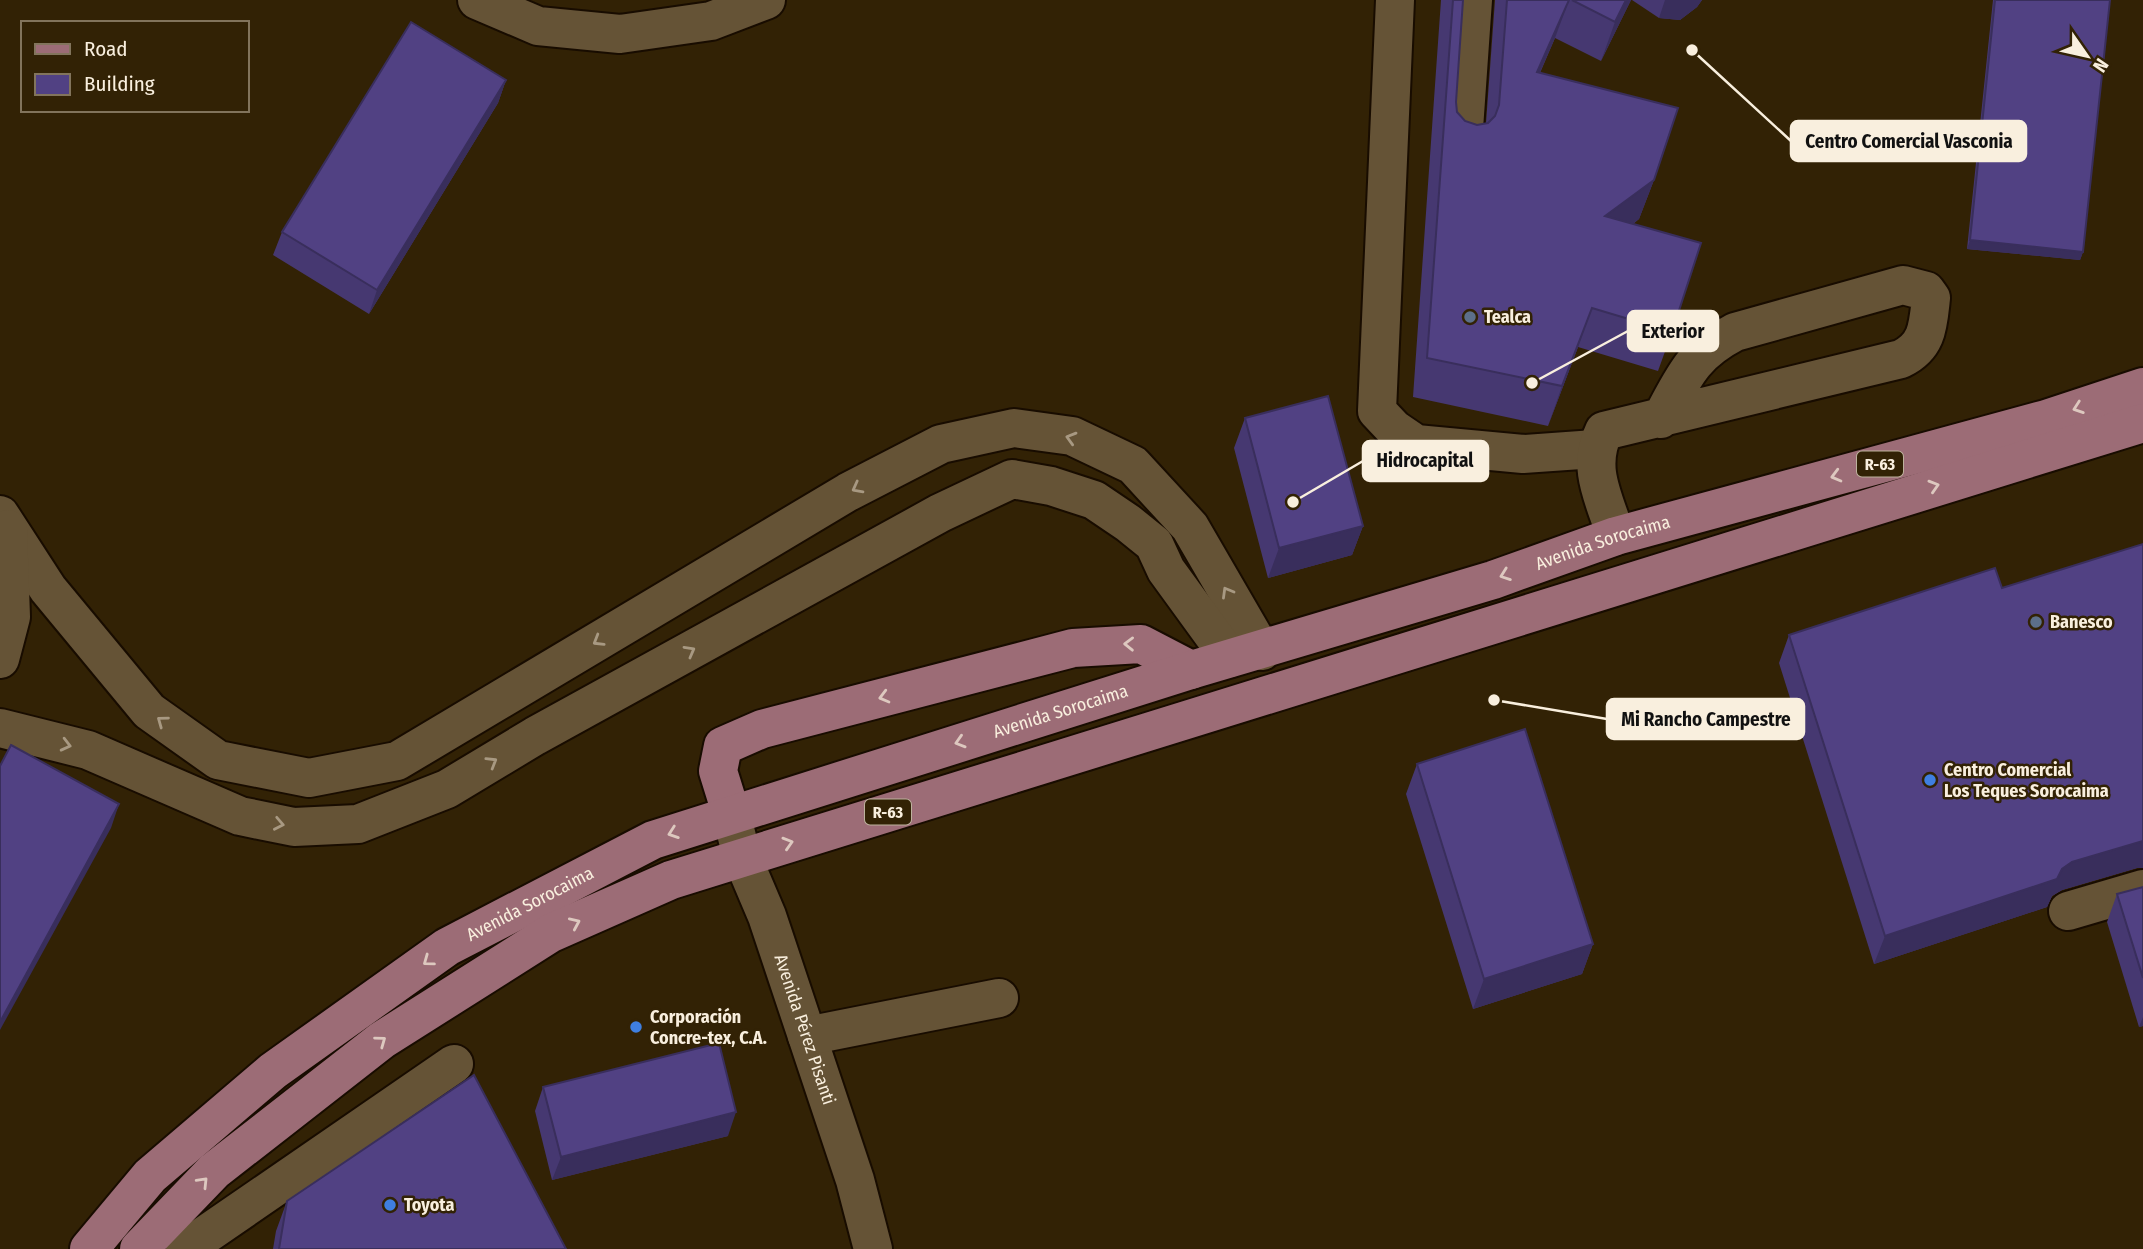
<svg xmlns="http://www.w3.org/2000/svg" width="2143" height="1249" font-family="'Fira Sans Condensed',sans-serif">
<style>
.lines{fill:none;stroke-linecap:round;stroke-linejoin:round}
.minor-casing{stroke:#180c00;stroke-width:42}
.major-casing{stroke:#180c00;stroke-width:42}
.minor{stroke:#655336;stroke-width:38}
.major{stroke:#9c6c76;stroke-width:38}
.wall{fill:#463871}
.shaded-wall{fill:#392e5c}
.building{fill:#514183;stroke:#392e5c;stroke-width:2}
.oneway{stroke:#ddc8bf}
.oneway2{stroke:#a89982}
.service-dot{fill:#5c6f8a;stroke:#322205;stroke-width:2.5}
.shop-dot{fill:#3f7fe0;stroke:#322205;stroke-width:2.5}
.labels{text-anchor:middle;dominant-baseline:central;stroke-width:5;stroke-linejoin:round;paint-order:stroke}
.shield{fill:#322205;stroke:#bdb29d;stroke-width:2}
.shield-label{font-size:16px;font-weight:bold;fill:#f9efde}
.poi-label{font-size:18px;font-weight:bold;fill:#f9efde;stroke:#322205;text-anchor:start}
.street-label{font-size:18px;fill:#f9efde;stroke:#322205}
.leader{fill:none;stroke:#f9efde;stroke-width:2.5}
.callout-dot{fill:#f9efde;stroke:#322205;stroke-width:2.5}
.callout{fill:#f9efde;stroke:#f9efde;stroke-width:2.5}
.callout-label{font-size:19px;text-anchor:middle;font-weight:bold;fill:#111}
</style>
<rect width="100%" height="100%" fill="#322205"/>
<g class="lines">
<defs>
<g id="minor">
<path d="M 477,0 L 538,26 L 620,34 L 711,21 L 766,0"/>
<path d="M 1395,0 L 1377,411 L 1394,429 L 1416,444 L 1523,454 L 1595,449"/>
<path d="M 1463,143 L 1473,0"/>
<path d="M 0,515 L 48,589 L 149,711 L 218,760 L 309,778 L 397,761 L 848,492 L 941,444 L 1014,428 L 1072,436 L 1133,465 L 1190,527 L 1262,651"/>
<path d="M 1616,536 C 1604,498 1586,468 1604,431 L 1901,359 C 1928,346 1928,325 1931,298 L 1926,291 L 1903,285 L 1735,332 C 1691,355 1684,377 1661,419"/>
<path d="M 0,659 L 11,617 L 8,529"/>
<path d="M 0,728 L 88,750 L 240,816 L 294,827 L 358,824 L 447,789 L 535,736 L 940,513 L 1012,479 L 1051,486 L 1094,500 L 1128,523 L 1154,544 L 1166,570 L 1230,658"/>
<path id="s1" d="M 731,813 L 742,857 L 767,916 L 855,1180 L 873,1249"/>
<path d="M 2068,911 L 2143,889"/>
<path d="M 807,1036 L 999,998"/>
<path d="M 185,1249 L 454,1064"/>
</g>
<g id="major">
<path d="M 731,813 L 718,771 L 723,746 L 762,729 L 1073,648 L 1141,644 L 1191,670"/>
<path id="s2" d="M 89,1249 L 150,1176 L 273,1071 L 447,947 L 653,840 L 1191,670 L 1493,580 L 1616,536 L 2046,419 L 2143,387"/>
<path d="M 139,1249 L 214,1171 L 382,1040 L 551,933 L 671,880 L 2143,423"/>
</g>
</defs>
<use href="#minor" class="minor-casing"/>
<use href="#major" class="major-casing"/>
<use href="#minor" class="minor"/>
<use href="#major" class="major"/>
</g>
<path class="wall" d="M 1441,0 L 1463,0 L 1456,102 L 1457,112 L 1465,121 L 1477,125 L 1486,123 L 1495,0 L 1631,0 L 1601,61 L 1555,38 L 1540,73 L 1654,180 L 1639,219 L 1633,224 L 1672,332 L 1658,371 L 1578,347 L 1548,426 L 1413,397 Z
M 1632,0 L 1702,0 L 1697,7 L 1680,20 L 1659,18 Z
M 1993,0 L 2110,0 L 2083,252 L 2080,260 L 1967,249 Z
M 506,80 L 498,103 L 369,314 L 273,255 L 282,232 Z
M 1245,418 L 1363,526 L 1352,555 L 1268,578 L 1234,448 Z
M 2143,544 L 2143,868 L 2137,868 L 2062,890 L 2052,896 L 2047,907 L 1874,964 L 1779,663 L 1789,635 L 2002,588 Z
M 1417,764 L 1593,944 L 1582,974 L 1473,1009 L 1406,794 Z
M 2143,887 L 2143,1026 L 2139,1027 L 2107,922 L 2117,894 Z
M 543,1087 L 728,1136 L 552,1180 L 535,1111 Z
M 287,1201 L 566,1249 L 273,1249 L 276,1231 Z"/>
<path class="shaded-wall" d="M 1569,0 L 1555,38 L 1523,111 L 1537,72 Z
M 1626,0 L 1631,0 L 1601,61 L 1615,22 Z
M 1665,0 L 1702,0 L 1697,7 L 1680,20 L 1659,18 Z
M 506,80 L 498,103 L 369,314 L 377,290 Z
M 1654,180 L 1639,219 L 1591,256 L 1605,216 Z
M 1970,240 L 2083,252 L 2080,260 L 1967,249 Z
M 1592,308 L 1578,347 L 1548,426 L 1562,386 Z
M 1363,526 L 1352,555 L 1268,578 L 1279,548 Z
M 119,804 L 111,828 L 0,1030 L 0,1022 Z
M 2143,841 L 2143,868 L 2137,868 L 2062,890 L 2052,896 L 2047,907 L 1874,964 L 1885,936 L 2062,869 L 2072,862 Z
M 1593,944 L 1582,974 L 1473,1009 L 1484,979 Z
M 2143,1017 L 2143,1026 L 2139,1027 Z
M 736,1112 L 728,1136 L 552,1180 L 561,1157 Z"/>
<path class="building" d="M 1453,0 L 1463,0 L 1456,102 L 1457,112 L 1465,121 L 1477,125 L 1488,123 L 1495,116 L 1499,105 L 1507,0 L 1569,0 L 1537,72 L 1678,108 L 1654,180 L 1605,216 L 1701,243 L 1672,332 L 1592,308 L 1562,386 L 1427,358 Z
M 1572,0 L 1626,0 L 1615,22 Z
M 1995,0 L 2110,0 L 2083,252 L 1970,240 Z
M 411,22 L 506,80 L 377,290 L 282,232 Z
M 1328,396 L 1363,526 L 1279,548 L 1245,418 Z
M 2143,544 L 2143,841 L 2072,862 L 2062,869 L 2057,879 L 1885,936 L 1789,635 L 1995,568 L 2002,588 Z
M 1525,729 L 1593,944 L 1484,979 L 1417,764 Z
M 11,745 L 119,804 L 0,1022 L 0,766 Z
M 2143,887 L 2143,978 L 2117,894 Z
M 719,1043 L 736,1112 L 561,1157 L 543,1087 Z
M 474,1075 L 566,1249 L 279,1249 L 287,1201 Z"/>
<defs><path id="oneway-chevron" d="M-2-3.5L2.5 0L-2 3.5" fill="none" stroke-width="1.6" stroke-linecap="round" stroke-linejoin="round" transform="scale(1.75)"/></defs>
<g class="oneway">
<use href="#oneway-chevron" transform="translate(2078 408) rotate(161)"/>
<use href="#oneway-chevron" transform="translate(1836 476) rotate(165)"/>
<use href="#oneway-chevron" transform="translate(1934 486) rotate(-17)"/>
<use href="#oneway-chevron" transform="translate(1505 575) rotate(160)"/>
<use href="#oneway-chevron" transform="translate(1129 644) rotate(-179)"/>
<use href="#oneway-chevron" transform="translate(884 697) rotate(165)"/>
<use href="#oneway-chevron" transform="translate(960 742) rotate(163)"/>
<use href="#oneway-chevron" transform="translate(673 833) rotate(161)"/>
<use href="#oneway-chevron" transform="translate(788 843) rotate(-17)"/>
<use href="#oneway-chevron" transform="translate(575 923) rotate(-24)"/>
<use href="#oneway-chevron" transform="translate(428 961) rotate(144)"/>
<use href="#oneway-chevron" transform="translate(381 1041) rotate(-36)"/>
<use href="#oneway-chevron" transform="translate(203 1182) rotate(-46)"/>
</g>
<g class="oneway2">
<use href="#oneway-chevron" transform="translate(1071 438) rotate(-164)"/>
<use href="#oneway-chevron" transform="translate(857 488) rotate(152)"/>
<use href="#oneway-chevron" transform="translate(1227 592) rotate(-120)"/>
<use href="#oneway-chevron" transform="translate(598 641) rotate(149)"/>
<use href="#oneway-chevron" transform="translate(690 651) rotate(-29)"/>
<use href="#oneway-chevron" transform="translate(162 721) rotate(-144)"/>
<use href="#oneway-chevron" transform="translate(66 745) rotate(14)"/>
<use href="#oneway-chevron" transform="translate(492 762) rotate(-31)"/>
<use href="#oneway-chevron" transform="translate(279 824) rotate(11)"/>
</g>
<g class="service-dot">
<circle cx="1470" cy="317" r="7"/>
<circle cx="2036" cy="622" r="7"/>
</g>
<g class="shop-dot">
<circle cx="1930" cy="780" r="7"/>
<circle cx="636" cy="1027" r="7"/>
<circle cx="390" cy="1205" r="7"/>
</g>
<g class="labels">
<g class="shield">
<rect x="1857" y="451.5" width="46" height="25" rx="5"/>
<rect x="865" y="799.5" width="46" height="25" rx="5"/>
</g>
<g class="shield-label">
<text x="1880" y="464">R-63</text>
<text x="888" y="812">R-63</text>
</g>
<g class="poi-label">
<text x="1484" y="317">Tealca</text>
<text x="2050" y="622">Banesco</text>
<text x="1944" y="770">Centro Comercial<tspan x="1944" dy="21">Los Teques Sorocaima</tspan></text>
<text x="650" y="1017">Corporación<tspan x="650" dy="21">Concre-tex, C.A.</tspan></text>
<text x="404" y="1205">Toyota</text>
</g>
<g class="street-label">
<text stroke="none"><textPath href="#s2" startOffset="1698">Avenida Sorocaima</textPath></text>
<text stroke="none"><textPath href="#s2" startOffset="1130">Avenida Sorocaima</textPath></text>
<text stroke="none"><textPath href="#s2" startOffset="564">Avenida Sorocaima</textPath></text>
<text stroke="none"><textPath href="#s1" startOffset="229">Avenida Pérez Pisanti</textPath></text>
</g>
</g>
<path class="leader" d="M1692 50L1791 141M1532 383L1628 331M1293 502L1363 461M1494 700L1607 719"/>
<g class="callout-dot">
<circle cx="1692" cy="50" r="7"/>
<circle cx="1532" cy="383" r="7"/>
<circle cx="1293" cy="502" r="7"/>
<circle cx="1494" cy="700" r="7"/>
</g>
<g class="callout">
<rect x="1791" y="121" width="235" height="40" rx="7"/>
<rect x="1628" y="311" width="90" height="40" rx="7"/>
<rect x="1363" y="441" width="125" height="40" rx="7"/>
<rect x="1607" y="699" width="197" height="40" rx="7"/>
</g>
<g class="callout-label">
<text x="1909" y="148">Centro Comercial Vasconia</text>
<text x="1673" y="338">Exterior</text>
<text x="1425" y="467">Hidrocapital</text>
<text x="1706" y="726">Mi Rancho Campestre</text>
</g>
<rect x="21" y="21" width="228" height="91" fill="#322205" stroke="#82745c" stroke-width="2"/>
<rect x="35" y="44" width="35" height="10" fill="#9c6c76" stroke="#82745c" stroke-width="2"/>
<text x="84" y="56" font-size="21" fill="#f9efde">Road</text>
<rect x="35" y="74" width="35" height="21" fill="#514183" stroke="#82745c" stroke-width="2"/>
<text x="84" y="91" font-size="21" fill="#f9efde">Building</text>
<g transform="translate(2087 56) rotate(124)" stroke="#322205" stroke-width="5" paint-order="stroke">
<path d="M0-5L12 26L0 18L-12 26Z" fill="#f9efde"/>
<text y="-10" font-size="19" font-weight="bold" text-anchor="middle" fill="#f9efde">N</text>
</g>
</svg>
